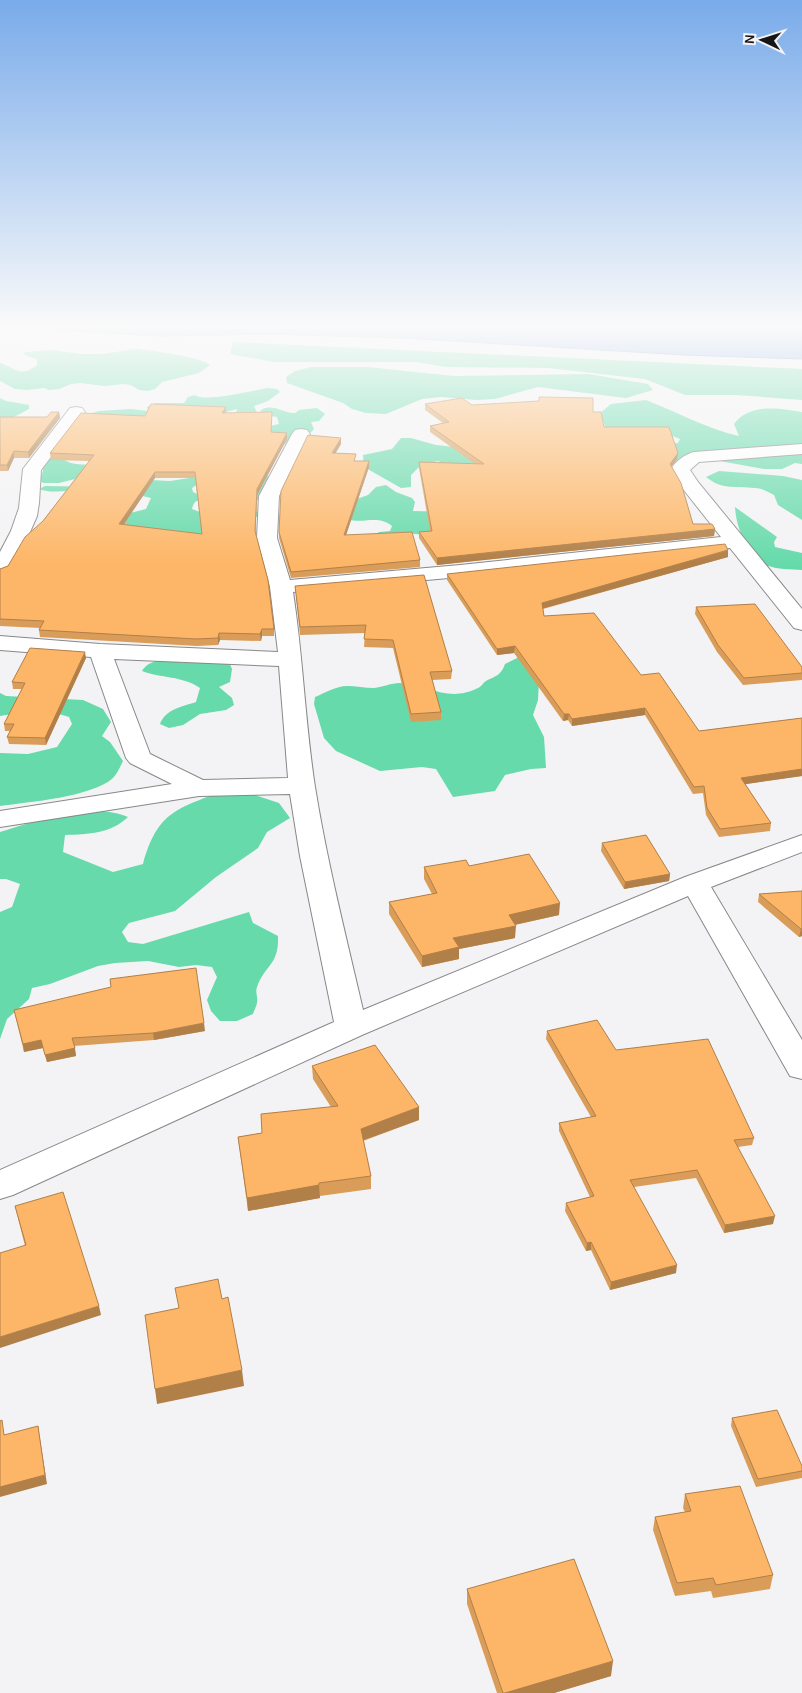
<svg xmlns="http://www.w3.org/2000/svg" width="802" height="1693" font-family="Karla,sans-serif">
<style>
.forest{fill:#66daaa}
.water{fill:#729eed;stroke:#5675ad}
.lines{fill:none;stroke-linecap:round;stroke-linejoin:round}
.street-casing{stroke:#88888a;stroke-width:2}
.street{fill:#fff;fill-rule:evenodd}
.wall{fill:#da9d59;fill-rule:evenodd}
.shaded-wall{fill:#b17f48}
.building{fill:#fdb667;stroke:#b17f48;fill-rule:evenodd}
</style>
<rect width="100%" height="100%" fill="#f3f3f5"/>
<path class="forest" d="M 233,342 L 802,369 L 802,400 L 737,395 L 685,395 L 645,379 L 548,368 L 446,367 L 415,362 L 274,362 L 230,354 Z
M 136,349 C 149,350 202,357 210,365 L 199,373 L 162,382 L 155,389 L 148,391 L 139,390 L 131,385 L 123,384 L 105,386 L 80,383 L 71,384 L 59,389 L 49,390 L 44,388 L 27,390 L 15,389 L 0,381 L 0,363 C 15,367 19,379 37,365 L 37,359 L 24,355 L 25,352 L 52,350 L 82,354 L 100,354 Z
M 311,367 L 368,367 L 454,376 L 588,374 L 648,384 L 653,390 L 626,398 L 538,387 L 495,399 L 477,400 L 441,397 L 422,399 L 386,414 L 366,413 L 352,409 L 343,403 L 287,383 L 286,377 L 295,371 Z
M 268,388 L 277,389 L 280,392 L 268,401 L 254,406 L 258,415 L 236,414 L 237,409 L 226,412 L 209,409 L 270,426 L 279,424 L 277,417 L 260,414 L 261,410 C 273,403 282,413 295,413 L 299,410 L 317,408 L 325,414 L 319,421 L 311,422 L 314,429 C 298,451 209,454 180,462 C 170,465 159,474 150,480 L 170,481 L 196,477 L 207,478 L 192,488 L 193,492 L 206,498 C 198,500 194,500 192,509 L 203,513 L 267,476 L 272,478 L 253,507 L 261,516 L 251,518 L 252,532 L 258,536 L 257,539 L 253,540 L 111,523 L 130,513 L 146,509 L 151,498 C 126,491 96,492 70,491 C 58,491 50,493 39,489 L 45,486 L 106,487 L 87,476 L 59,483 L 43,483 L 40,480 L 43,471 L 42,463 C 52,451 61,459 71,463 C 77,465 86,464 92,465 L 86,415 L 99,411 L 131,409 L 148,411 L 147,407 L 155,403 L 184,403 L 188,397 L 195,395 C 205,403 254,390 268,388 Z
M 0,398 L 6,401 L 29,405 L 29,409 L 12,418 L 0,420 Z
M 646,400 C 677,412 705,428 739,436 L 734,424 C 749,403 780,408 802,412 L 802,464 L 795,463 L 782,469 L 764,469 L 714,460 L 675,465 L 624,450 L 622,473 L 441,465 L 439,461 L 422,464 L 411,475 L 411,487 L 401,488 L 364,467 L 363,455 L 392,449 L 401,438 L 411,438 L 436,445 L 515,453 L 678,443 L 680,439 L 665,433 L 606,429 L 600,413 L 611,404 Z
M 719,471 L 783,476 L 802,480 L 802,520 L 778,505 L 774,495 C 768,492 762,488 755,488 C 735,486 722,490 706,477 Z
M 386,485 L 396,492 L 412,498 L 415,502 L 413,511 L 456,512 L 426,535 L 405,533 L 374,536 L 379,532 L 390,531 L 392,526 C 379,515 365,523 349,520 L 351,501 L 368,495 L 376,487 Z
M 735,507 L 777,537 L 774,542 L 775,547 L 802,553 L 802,570 C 791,569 777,570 766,565 C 747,556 736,527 735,507 Z
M 523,655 L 539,680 L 538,700 L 533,715 L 544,737 L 546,768 L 531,769 L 505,775 L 495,791 L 453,797 L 436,769 L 422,767 L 380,771 L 336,751 L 324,738 L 314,704 L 315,697 C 325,693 336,686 347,686 C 356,686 365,688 374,688 C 383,687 391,683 400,683 C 429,685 448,703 478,688 C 481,687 483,683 486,681 C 495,676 501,676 505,664 Z
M 171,660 L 183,663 L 229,662 L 232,669 L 230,682 L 219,687 L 232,698 L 234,705 L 226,710 L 200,714 L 183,725 L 169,728 L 160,724 C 166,709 181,707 196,702 L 200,688 C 183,676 160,678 142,671 C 149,660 159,661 171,660 Z
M 0,693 L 6,696 L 83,700 L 103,709 L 111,722 L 102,736 L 110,742 L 123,761 C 120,767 117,774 113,778 C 92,797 29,802 0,806 L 0,753 L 28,754 L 57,747 L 72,724 L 69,717 C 48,709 22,712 0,716 Z
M 225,790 L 252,794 L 279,803 L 290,818 L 267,832 L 258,848 L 216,877 L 175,911 L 129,923 L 122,932 L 128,942 L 143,944 L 249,912 L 253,923 L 278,936 C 279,966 265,964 257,987 C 255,992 258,997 257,1002 C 257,1006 254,1010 253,1014 L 237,1021 L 220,1021 L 211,1011 L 207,1000 L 217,977 L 212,967 L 196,965 L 179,967 L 148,961 L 115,963 L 98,966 L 50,984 L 32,988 L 29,999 L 7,1019 L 0,1039 L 0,912 L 12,907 L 20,884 L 6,879 L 0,879 L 0,832 C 37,821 90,801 128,817 C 110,834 89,834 65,835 L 63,852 L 113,872 L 143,864 C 158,810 178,809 225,790 Z"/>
<path class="water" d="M 1,327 L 802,327 L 802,359 L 683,355 L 404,338 L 268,334 L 160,336 Z"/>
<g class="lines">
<defs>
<path id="street" d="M 76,407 L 82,408 L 85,412 L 41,470 L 39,503 L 37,516 L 27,539 L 7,572 L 0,574 L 0,552 L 11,531 L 19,508 L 23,469 L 70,408 Z
M 301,429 L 307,430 L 310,434 L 279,496 L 277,538 L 290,580 L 460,565 L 721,537 L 683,489 L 671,469 C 676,461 685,454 694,452 L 802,444 L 802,454 L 699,462 L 690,470 L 698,482 L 802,609 L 802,630 L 794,628 L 730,548 L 460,577 L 293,592 C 303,657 305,722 315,787 C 327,862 346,936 363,1010 L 685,877 L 802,835 L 802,852 L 711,887 L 802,1040 L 802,1079 L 790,1076 L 688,896 L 362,1035 L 13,1195 L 0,1199 L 0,1170 L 334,1022 L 300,856 L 290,794 L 199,796 L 0,827 L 0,811 L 172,784 L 130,763 L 126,758 L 91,657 L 0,650 L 0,636 L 100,644 L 278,652 L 270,587 L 257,538 L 259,496 L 292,434 L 295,430 ZM 114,659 L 279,666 L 288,778 L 203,780 L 150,754 Z"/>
</defs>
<use href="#street" class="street-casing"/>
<use href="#street" class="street"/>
</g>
<path class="wall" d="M 425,404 L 472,405 L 593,412 L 604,427 L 678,453 L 677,459 L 672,467 L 693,524 L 715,529 L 714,536 L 437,565 L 419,538 L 419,532 L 430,531 L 419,468 L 419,462 L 475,464 L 430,432 L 430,426 L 443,423 L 425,410 Z
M 226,407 L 226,413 L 272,412 L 271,432 L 287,433 L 287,439 L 257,495 L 255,534 L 274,629 L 274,636 L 262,636 L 261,641 L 220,640 L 218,645 L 197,646 L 40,637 L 39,630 L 40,628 L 0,626 L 0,569 L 8,566 L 89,461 L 51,460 L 50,453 L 145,416 ZM 155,478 L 195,478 L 202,534 L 124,524 Z
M 59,412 L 60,418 L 29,458 L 14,458 L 8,471 L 0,471 L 0,417 L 47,417 Z
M 341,438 L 341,444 L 335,454 L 356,461 L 369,461 L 369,467 L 346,535 L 420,560 L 420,567 L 291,578 L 279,538 L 279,532 Z
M 728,557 L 543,609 L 544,616 L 641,675 L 699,731 L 802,718 L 802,776 L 745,784 L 771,823 L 770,831 L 719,837 L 706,815 L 703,793 L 693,794 L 645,715 L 572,726 L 568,720 L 563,721 L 514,653 L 497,655 L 447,580 L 447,574 Z
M 295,586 L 452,671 L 451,679 L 432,680 L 441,712 L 441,720 L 411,722 L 393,648 L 364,647 L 365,633 L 300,635 Z
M 696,607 L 802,667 L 802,680 L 743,685 L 717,652 L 695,614 Z
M 86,658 L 46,745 L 9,744 L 7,737 L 10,731 L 5,731 L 4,724 L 22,689 L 13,689 L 12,682 Z
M 602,843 L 670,874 L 669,881 L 624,889 L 601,851 Z
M 469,866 L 559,915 L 515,925 L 515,938 L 459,949 L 459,959 L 422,967 L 389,914 L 389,902 L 432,894 L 424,879 L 424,867 Z
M 802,891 L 802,936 L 799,937 L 758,902 L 759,894 Z
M 14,1010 L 205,1031 L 154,1040 L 74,1046 L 76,1056 L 47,1062 L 43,1048 L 24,1052 Z
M 547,1031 L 616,1050 L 754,1138 L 752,1145 L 738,1147 L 773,1224 L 724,1233 L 696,1178 L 634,1187 L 676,1273 L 610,1290 L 591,1250 L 586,1251 L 565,1211 L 566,1203 L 590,1197 L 559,1131 L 559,1123 L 591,1117 L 546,1039 Z
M 312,1066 L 419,1120 L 363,1141 L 371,1176 L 371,1189 L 320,1196 L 320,1198 L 248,1211 L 238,1137 L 262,1133 L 331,1107 L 313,1079 Z
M 15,1206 L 101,1315 L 25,1246 Z
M 732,1418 L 802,1466 L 802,1478 L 756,1487 L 731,1426 Z
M 685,1494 L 773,1575 L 770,1589 L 713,1598 L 711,1591 L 675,1596 L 653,1530 L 655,1517 L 685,1512 L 683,1508 Z
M 467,1589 L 611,1676 L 554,1693 L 497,1693 L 467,1604 Z"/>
<path class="shaded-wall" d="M 226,407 L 226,413 L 222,419 L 222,413 Z
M 59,412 L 60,418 L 29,458 L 28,452 Z
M 287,433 L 287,439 L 257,495 L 255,538 L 255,531 L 257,489 Z
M 341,438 L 341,444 L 332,459 L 332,453 Z
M 14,451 L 14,458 L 8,471 L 7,465 Z
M 678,453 L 677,459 L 669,470 L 670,464 Z
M 369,461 L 369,467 L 344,541 L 344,535 Z
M 155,472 L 155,478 L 120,530 L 119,524 Z
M 715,529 L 714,536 L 437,565 L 437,558 Z
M 728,550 L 728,557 L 541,609 L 542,603 Z
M 262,629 L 262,636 L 261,641 L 260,634 Z
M 219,633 L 220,640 L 218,645 L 218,638 Z
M 515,646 L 514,653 L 497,655 L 497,649 Z
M 85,652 L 86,658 L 46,745 L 45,738 Z
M 645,708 L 645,715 L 572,726 L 572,719 Z
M 564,714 L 569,714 L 568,720 L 563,721 Z
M 802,769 L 802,776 L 740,785 L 741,778 Z
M 670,874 L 669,881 L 624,889 L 625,882 Z
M 560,903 L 559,915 L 509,926 L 509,915 Z
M 516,926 L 515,938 L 459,949 L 459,959 L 422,967 L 422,956 L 453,938 Z
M 801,929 L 802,929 L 802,936 L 799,937 Z
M 204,1023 L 205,1031 L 154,1040 L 153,1033 Z
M 41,1040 L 43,1048 L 24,1052 L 23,1044 Z
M 75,1048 L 76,1056 L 47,1062 L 45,1055 Z
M 419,1107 L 419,1120 L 361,1141 L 361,1129 Z
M 319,1185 L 320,1198 L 248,1211 L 247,1198 Z
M 775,1216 L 773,1224 L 724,1233 L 725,1225 Z
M 591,1242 L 591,1250 L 586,1251 L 587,1243 Z
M 677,1265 L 676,1273 L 610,1290 L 611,1282 Z
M 99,1306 L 101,1315 L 0,1348 L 0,1337 Z
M 242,1370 L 244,1386 L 157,1404 L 155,1389 Z
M 38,1426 L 47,1484 L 0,1497 L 0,1487 Z
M 613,1661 L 611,1676 L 554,1693 L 505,1693 Z"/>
<path class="building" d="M 539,397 L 593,398 L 593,412 L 601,412 L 604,427 L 669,427 L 678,453 L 670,464 L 681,483 L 693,524 L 712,524 L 715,529 L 437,558 L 419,532 L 432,531 L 419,462 L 484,464 L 430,426 L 449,422 L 425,404 L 462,398 L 472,405 L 539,401 Z
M 151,404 L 226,407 L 222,413 L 272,412 L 271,432 L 287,433 L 257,489 L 255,531 L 268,580 L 274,629 L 262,629 L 260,634 L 219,633 L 218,638 L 196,639 L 39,630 L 44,621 L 0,619 L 0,569 L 8,566 L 25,537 L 43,521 L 94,455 L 50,453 L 81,413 L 145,416 ZM 155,472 L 195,472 L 202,534 L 119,524 Z
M 51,412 L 59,412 L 28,452 L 14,451 L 7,465 L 0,465 L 0,417 L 47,417 Z
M 308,435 L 341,438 L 332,453 L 356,454 L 354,461 L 369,461 L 344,535 L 412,532 L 420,560 L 291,572 L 279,532 L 281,491 Z
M 725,544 L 728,550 L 542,603 L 544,616 L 594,613 L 641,675 L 659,673 L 699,731 L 802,718 L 802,769 L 741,778 L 771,823 L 720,829 L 707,808 L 704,786 L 694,787 L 645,708 L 572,719 L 569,714 L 564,714 L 515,646 L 497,649 L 447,574 Z
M 424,575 L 452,671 L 430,672 L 441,712 L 411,714 L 393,640 L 364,639 L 366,625 L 300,627 L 295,586 Z
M 755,604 L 802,667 L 802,673 L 744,678 L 718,645 L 696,607 Z
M 30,648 L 85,652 L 45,738 L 7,737 L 14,724 L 4,724 L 25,683 L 12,682 Z
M 646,835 L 670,874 L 625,882 L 602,843 Z
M 529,854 L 560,903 L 509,915 L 516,926 L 453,938 L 459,947 L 422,956 L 389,902 L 437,893 L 424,867 L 466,860 L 469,866 Z
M 802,891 L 802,929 L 801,929 L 759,894 Z
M 196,968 L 204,1023 L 153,1033 L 72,1038 L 75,1048 L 45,1055 L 41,1040 L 23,1044 L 14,1010 L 111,987 L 110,979 Z
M 597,1020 L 616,1050 L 708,1039 L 754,1138 L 734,1140 L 775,1216 L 725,1225 L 697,1170 L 630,1180 L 677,1265 L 611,1282 L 591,1242 L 587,1243 L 566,1203 L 594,1196 L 559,1123 L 596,1116 L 547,1031 Z
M 375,1045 L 419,1107 L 361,1129 L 371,1176 L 319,1183 L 319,1185 L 247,1198 L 238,1137 L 262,1133 L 261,1114 L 338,1106 L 312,1066 Z
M 63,1192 L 99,1306 L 0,1337 L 0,1253 L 26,1245 L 15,1206 Z
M 218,1279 L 222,1299 L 228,1297 L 242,1370 L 155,1389 L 145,1315 L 179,1308 L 175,1288 Z
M 777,1410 L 802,1466 L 802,1471 L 758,1479 L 732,1418 Z
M 2,1420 L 4,1435 L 38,1426 L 45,1475 L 0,1487 L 0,1421 Z
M 740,1486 L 773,1575 L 716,1585 L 713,1578 L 677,1583 L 655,1517 L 691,1511 L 685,1494 Z
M 574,1559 L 613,1661 L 505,1693 L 503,1693 L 467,1589 Z"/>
<linearGradient id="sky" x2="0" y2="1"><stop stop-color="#79abea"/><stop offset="0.58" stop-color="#fafafa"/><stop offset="1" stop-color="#fafafa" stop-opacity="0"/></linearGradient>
<rect width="802" height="564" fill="url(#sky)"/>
<g transform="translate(762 40) rotate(274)" stroke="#f3f3f5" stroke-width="4" paint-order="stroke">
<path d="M0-4L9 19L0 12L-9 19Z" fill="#161617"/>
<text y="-8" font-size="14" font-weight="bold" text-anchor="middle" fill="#161617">N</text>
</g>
</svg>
